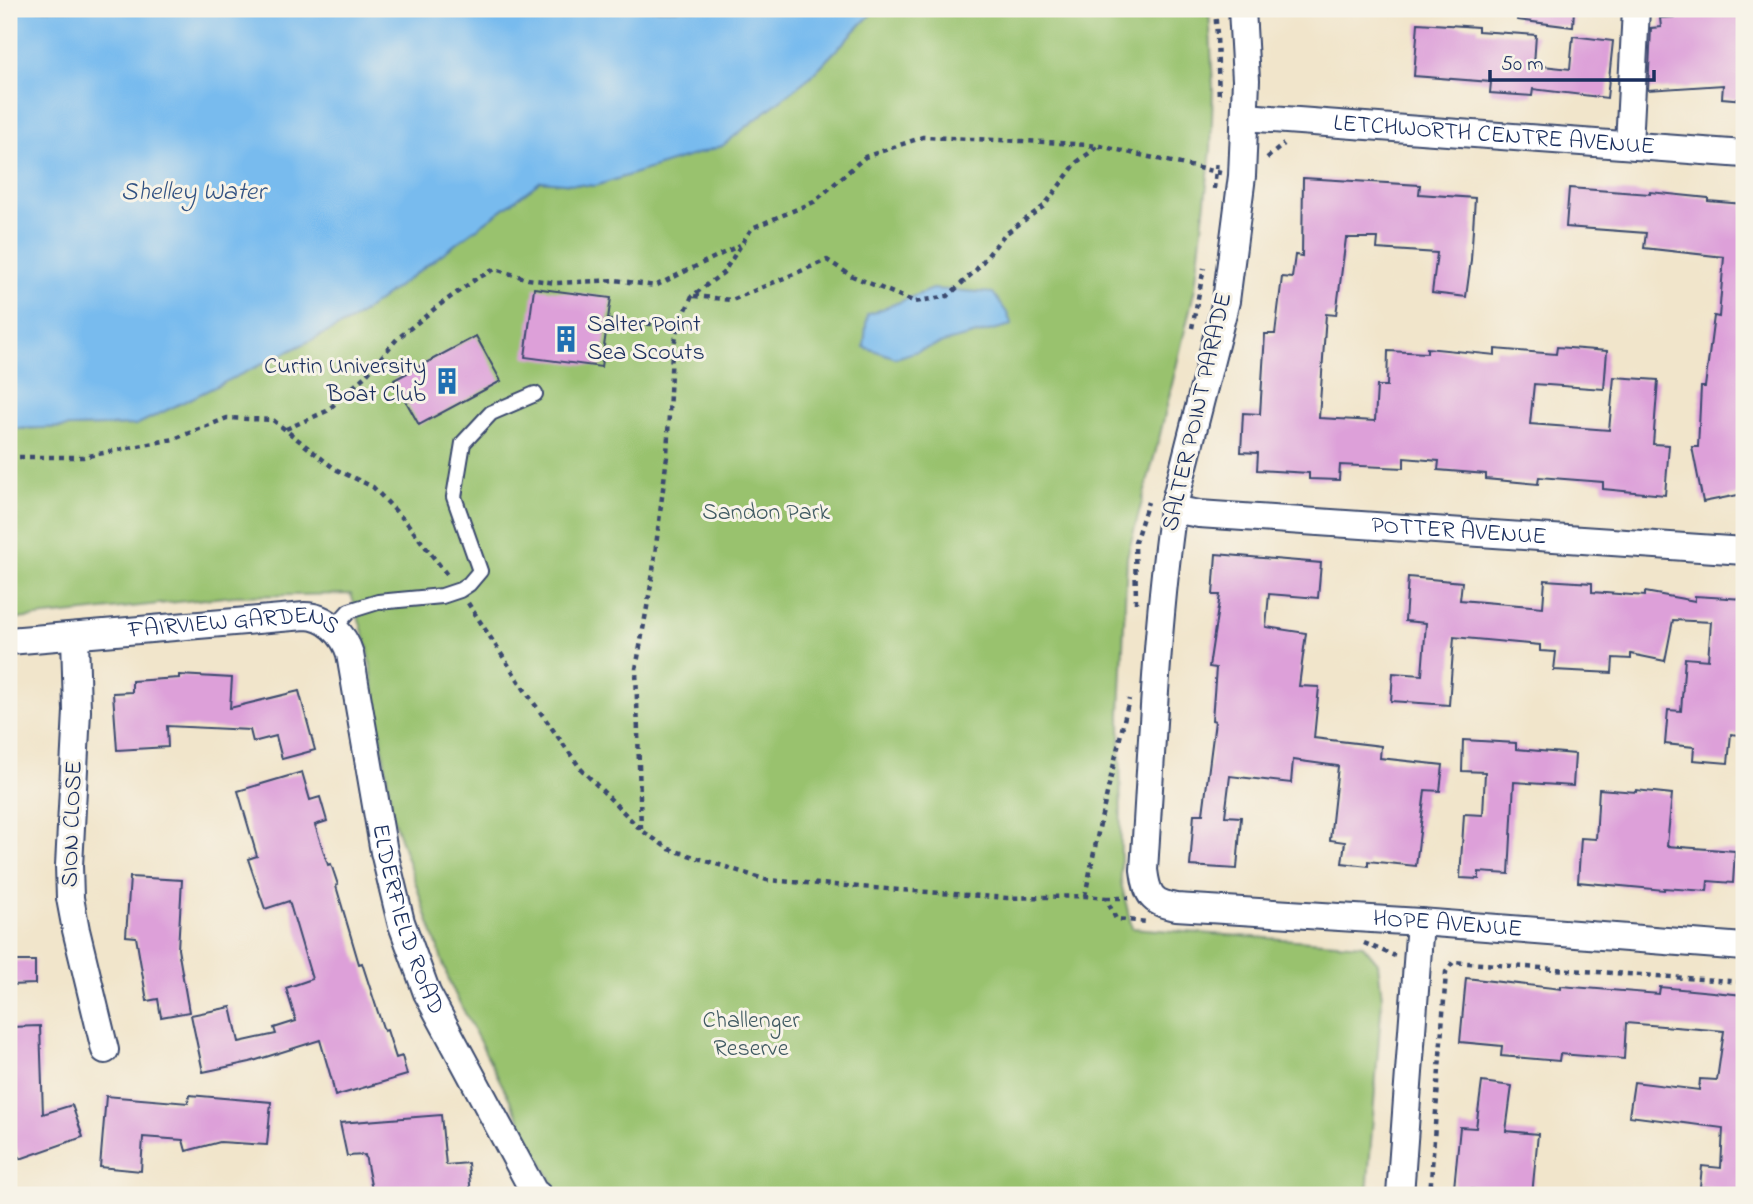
<svg xmlns="http://www.w3.org/2000/svg" width="1753" height="1204" font-family="'Indie Flower',sans-serif">
<style>
.green{fill:#99c26e;stroke:#5a7866;stroke-width:2}
.water{fill:#78bbee;stroke:#4a75a6;stroke-width:2}
.building{fill:#dda0d9}
.lines{fill:none;stroke-linecap:round;stroke-linejoin:round}
.lane-casing{stroke:#3b4a6e;stroke-width:18}
.street-casing{stroke:#3b4a6e;stroke-width:30}
.path{stroke:#3b4a6e;stroke-width:4.5;stroke-dasharray:5 5;stroke-linecap:butt}
.lane{stroke:#fff;stroke-width:14}
.street{stroke:#fff;stroke-width:26}
.labels{text-anchor:middle;dominant-baseline:central;stroke-width:6;stroke-linejoin:round;paint-order:stroke}
.street-label{font-size:24px;fill:#1b2f5e;stroke:#f7f3e8}
.poi-label{font-size:24px;fill:#1b2f5e;stroke:#f7f3e8;text-anchor:start}
.park-label{font-size:24px;fill:#415b63;stroke:#f7f3e8}
.water-label{font-size:26px;font-style:italic;fill:#325282;stroke:#f7f3e8}
</style>
<rect width="100%" height="100%" fill="#f7f3e8"/>
<filter id="ink" filterUnits="userSpaceOnUse"><feTurbulence type="fractalNoise" baseFrequency=".0143" numOctaves="2"/><feDisplacementMap in="SourceGraphic" scale="14" xChannelSelector="R" yChannelSelector="G"/><feConvolveMatrix kernelMatrix="1 2 1 2 8 2 1 2 1" color-interpolation-filters="sRGB"/></filter>
<filter id="wash" filterUnits="userSpaceOnUse"><feTurbulence type="fractalNoise" baseFrequency=".00686" numOctaves="4" result="noise"/><feDisplacementMap in="SourceGraphic" scale="28" xChannelSelector="R" yChannelSelector="G"/><feGaussianBlur stdDeviation="1.57" result="paint"/><feColorMatrix in="noise" values="0 0 0 0 0 0 0 0 0 0 0 0 0 0 0 0 0 1.4 0 .05"/><feComposite in="paint" operator="in"/></filter>
<g filter="url(#wash)">
<rect width="100%" height="100%" fill="#f1e5cb"/>
<path class="green" d="M 876,9 L 1209,9 L 1213,87 L 1211,150 L 1195,288 L 1159,439 L 1127,557 L 1120,714 L 1121,883 L 1132,928 L 1363,945 L 1378,963 L 1382,998 L 1367,1195 L 559,1195 L 451,986 L 393,818 L 368,648 L 351,594 L 234,596 L 9,620 L 9,429 L 136,425 L 351,321 L 541,181 L 595,186 L 811,76 Z"/>
<path class="water" d="M 9,9 L 876,9 L 811,76 L 722,146 L 595,186 L 541,181 L 351,321 L 136,425 L 9,429 Z
M 932,289 L 993,293 L 1007,313 L 1012,325 L 946,342 L 896,358 L 864,347 L 867,315 Z"/>
<g id="blocks">
<path class="building" d="M 1518,9 L 1574,9 L 1573,27 L 1517,20 Z
M 1724,9 L 1744,9 L 1744,100 L 1722,98 L 1723,85 L 1648,90 L 1651,28 L 1661,27 L 1660,18 L 1723,14 Z
M 1418,23 L 1478,27 L 1478,31 L 1536,35 L 1534,65 L 1570,69 L 1573,36 L 1613,41 L 1607,98 L 1533,89 L 1532,96 L 1490,93 L 1491,82 L 1414,76 Z
M 1303,178 L 1420,185 L 1419,194 L 1475,198 L 1471,260 L 1466,297 L 1432,293 L 1437,253 L 1377,249 L 1378,238 L 1346,238 L 1336,315 L 1326,314 L 1319,418 L 1375,421 L 1377,386 L 1387,386 L 1388,351 L 1427,353 L 1427,348 L 1495,355 L 1495,349 L 1556,354 L 1557,347 L 1607,351 L 1604,389 L 1534,384 L 1530,424 L 1609,430 L 1614,377 L 1658,380 L 1653,444 L 1669,445 L 1665,495 L 1603,489 L 1603,482 L 1539,477 L 1538,484 L 1486,479 L 1486,474 L 1438,470 L 1439,461 L 1404,458 L 1404,468 L 1340,465 L 1339,480 L 1309,479 L 1309,473 L 1257,470 L 1258,453 L 1241,452 L 1243,413 L 1260,414 L 1265,334 L 1275,334 L 1282,277 L 1292,278 L 1295,255 L 1302,256 Z
M 1569,188 L 1650,194 L 1650,192 L 1708,198 L 1708,201 L 1744,204 L 1744,481 L 1740,481 L 1743,494 L 1703,502 L 1692,447 L 1698,447 L 1701,387 L 1705,387 L 1714,316 L 1719,317 L 1724,257 L 1644,248 L 1646,233 L 1566,227 Z
M 534,288 L 611,298 L 601,367 L 525,357 Z
M 476,336 L 501,381 L 419,425 L 394,380 Z
M 1216,554 L 1321,563 L 1318,598 L 1269,594 L 1266,627 L 1306,633 L 1299,686 L 1319,687 L 1314,738 L 1381,746 L 1380,758 L 1443,765 L 1440,791 L 1425,790 L 1416,866 L 1368,861 L 1368,866 L 1342,863 L 1345,842 L 1330,840 L 1338,766 L 1293,760 L 1291,783 L 1230,776 L 1225,816 L 1241,817 L 1237,869 L 1190,866 L 1194,814 L 1203,814 L 1215,721 L 1212,720 L 1216,668 L 1209,667 L 1220,595 L 1213,595 Z
M 1408,577 L 1462,582 L 1460,600 L 1543,607 L 1545,580 L 1592,583 L 1592,592 L 1645,596 L 1645,592 L 1695,601 L 1695,596 L 1744,599 L 1744,653 L 1739,735 L 1731,734 L 1728,763 L 1693,760 L 1694,747 L 1665,744 L 1668,710 L 1681,711 L 1685,658 L 1708,660 L 1711,622 L 1673,620 L 1665,661 L 1631,654 L 1631,659 L 1613,658 L 1612,673 L 1554,670 L 1556,652 L 1540,651 L 1540,645 L 1454,637 L 1449,705 L 1391,701 L 1393,673 L 1422,675 L 1426,623 L 1405,621 Z
M 179,675 L 232,678 L 230,708 L 299,691 L 315,750 L 282,759 L 276,736 L 253,742 L 250,730 L 167,726 L 168,747 L 117,750 L 113,693 L 132,692 L 132,681 L 179,678 Z
M 1463,740 L 1516,743 L 1516,749 L 1575,754 L 1573,786 L 1514,782 L 1509,874 L 1479,872 L 1479,879 L 1460,878 L 1464,814 L 1483,815 L 1485,772 L 1462,771 Z
M 302,772 L 310,800 L 320,797 L 327,821 L 315,825 L 328,865 L 331,864 L 338,885 L 336,886 L 359,964 L 362,963 L 384,1031 L 387,1030 L 396,1058 L 402,1056 L 407,1075 L 335,1096 L 332,1081 L 320,1040 L 250,1062 L 203,1072 L 191,1015 L 231,1007 L 239,1042 L 276,1034 L 274,1028 L 296,1021 L 286,988 L 312,979 L 289,901 L 265,909 L 248,859 L 257,856 L 238,791 Z
M 1599,789 L 1636,792 L 1636,790 L 1672,794 L 1667,846 L 1735,851 L 1733,883 L 1708,881 L 1707,891 L 1664,888 L 1664,890 L 1578,882 L 1581,838 L 1596,839 Z
M 130,877 L 182,880 L 178,949 L 189,1012 L 161,1017 L 158,999 L 147,1001 L 136,937 L 126,936 Z
M 9,961 L 35,961 L 35,984 L 9,985 Z
M 1466,978 L 1561,989 L 1561,986 L 1659,994 L 1660,987 L 1744,995 L 1744,1191 L 1700,1187 L 1702,1166 L 1721,1168 L 1723,1128 L 1629,1116 L 1634,1082 L 1699,1090 L 1700,1079 L 1717,1080 L 1724,1031 L 1626,1023 L 1624,1059 L 1560,1054 L 1559,1061 L 1501,1056 L 1502,1046 L 1460,1042 Z
M 40,1026 L 43,1114 L 72,1105 L 83,1137 L 20,1159 L 14,1144 L 9,1146 L 9,1027 Z
M 1482,1082 L 1512,1086 L 1506,1131 L 1538,1134 L 1532,1195 L 1454,1188 L 1460,1127 L 1476,1128 Z
M 189,1095 L 271,1102 L 267,1145 L 220,1142 L 186,1151 L 183,1140 L 143,1137 L 141,1171 L 100,1167 L 106,1096 L 188,1103 Z
M 441,1115 L 446,1165 L 468,1163 L 471,1195 L 373,1195 L 365,1155 L 347,1156 L 340,1123 Z"/>
</g>
</g>
<g filter="url(#ink)">
<use href="#blocks" fill-opacity="0" stroke="#3b4a6e" stroke-width="2"/>
<g class="lines">
<defs>
<path id="lane" d="M 334,628 L 349,611 L 378,602 L 442,596 L 460,590 L 469,584 L 480,571 L 454,497 L 463,443 L 491,413 L 535,394"/>
<g id="street">
<path id="s1" d="M 1242,9 L 1246,80 L 1242,176 L 1226,301 L 1173,509 C 1156,628 1152,750 1144,870 C 1147,894 1151,903 1176,907 L 1420,922 L 1744,947"/>
<path id="s2" d="M 1245,117 L 1744,154"/>
<path d="M 1629,145 L 1636,9"/>
<path id="s3" d="M 1173,509 L 1199,514 L 1744,551"/>
<path d="M 75,636 L 77,711 L 69,866 L 70,898 L 76,930 L 105,1050"/>
<path id="s4" d="M 9,641 L 305,616 C 326,616 344,634 350,654 L 384,852 L 401,922 L 427,993 L 534,1192 L 538,1195"/>
<path d="M 1400,1195 L 1420,922"/>
</g>
</defs>
<use href="#lane" class="lane-casing"/>
<use href="#street" class="street-casing"/>
<path class="path" d="M 1215,9 L 1217,35 L 1219,99
M 1267,158 L 1284,144
M 1214,189 L 1217,160
M 694,296 L 732,300 L 827,260 L 852,276 L 915,302 L 948,296 L 976,270 L 1004,235 L 1044,206 L 1077,162 L 1099,146
M 607,321 L 679,326 L 692,296 L 723,273 L 752,228 L 814,202 L 865,157 L 923,137 L 1046,142 L 1100,146 L 1221,173
M 1192,328 L 1204,268
M 286,429 L 327,411 L 364,377 L 397,339 L 438,306 L 476,279 L 495,269 L 528,279 L 556,283 L 615,280 L 655,286 L 740,245
M 9,457 L 83,457 L 174,439 L 227,418 L 273,420 L 335,469 L 373,487 L 407,523 L 448,576
M 468,603 L 526,692 L 581,769 L 641,830 L 669,849 L 767,880 L 1007,898 L 1085,896 L 1106,898 L 1116,919 L 1147,922
M 1136,603 L 1135,542 L 1148,502
M 641,829 L 636,669 L 652,579 L 667,456 L 672,351 L 679,326
M 1085,896 L 1099,828 L 1129,699
M 1106,898 L 1129,898
M 1364,943 L 1395,956
M 1430,1195 L 1446,972 L 1453,962 L 1744,982"/>
<use href="#lane" class="lane"/>
<use href="#street" class="street"/>
</g>
</g>
<defs>
<symbol id="building-bare" viewBox="-9 -9 18 18"><path d="M-4-6H4V6H1V3H-1V6H-4ZM-2.5-4.3h1.7v1.8h-1.7ZM.8-4.3h1.7v1.8H.8ZM-2.5-1h1.7V.8h-1.7ZM.8-1h1.7V.8H.8Z" fill="#1f6fb2" stroke="#f7f3e8" stroke-width="2.5" paint-order="stroke"/></symbol>
</defs>
<g fill-rule="evenodd">
<use href="#building-bare" x="547" y="320" width="38" height="38"/>
<use href="#building-bare" x="428" y="362" width="38" height="38"/>
</g>
<g class="labels">
<g class="street-label">
<text stroke="none"><textPath href="#s2" startOffset="250">LETCHWORTH CENTRE AVENUE</textPath></text>
<text transform="translate(1198 412) rotate(-77)">SALTER POINT PARADE</text>
<text stroke="none"><textPath href="#s3" startOffset="287">POTTER AVENUE</textPath></text>
<text stroke="none"><textPath href="#s4" startOffset="226">FAIRVIEW GARDENS</textPath></text>
<text transform="translate(73 824) rotate(-88)">SION CLOSE</text>
<text stroke="none"><textPath href="#s4" startOffset="632">ELDERFIELD ROAD</textPath></text>
<text stroke="none"><textPath href="#s1" startOffset="1197">HOPE AVENUE</textPath></text>
</g>
<g class="poi-label">
<text x="587" y="325">Salter Point<tspan x="587" dy="28">Sea Scouts</tspan></text>
<text x="426" y="367" text-anchor="end">Curtin University<tspan x="426" dy="28">Boat Club</tspan></text>
</g>
<g class="park-label">
<text x="766" y="513">Sandon Park</text>
<text x="751" y="1021">Challenger<tspan x="751" dy="28">Reserve</tspan></text>
</g>
<g class="water-label">
<text x="193" y="193">Shelley Water</text>
</g>
</g>
<rect width="1753" height="1204" fill="none" stroke="#f7f3e8" stroke-width="35"/>
<path d="M1490 70v10h164v-10" fill="none" stroke="#1b2f5e" stroke-width="3.5"/>
<text x="1501" y="70" font-size="21" fill="#1b2f5e" stroke="#f7f3e8" stroke-width="5" paint-order="stroke">50 m</text>
</svg>
